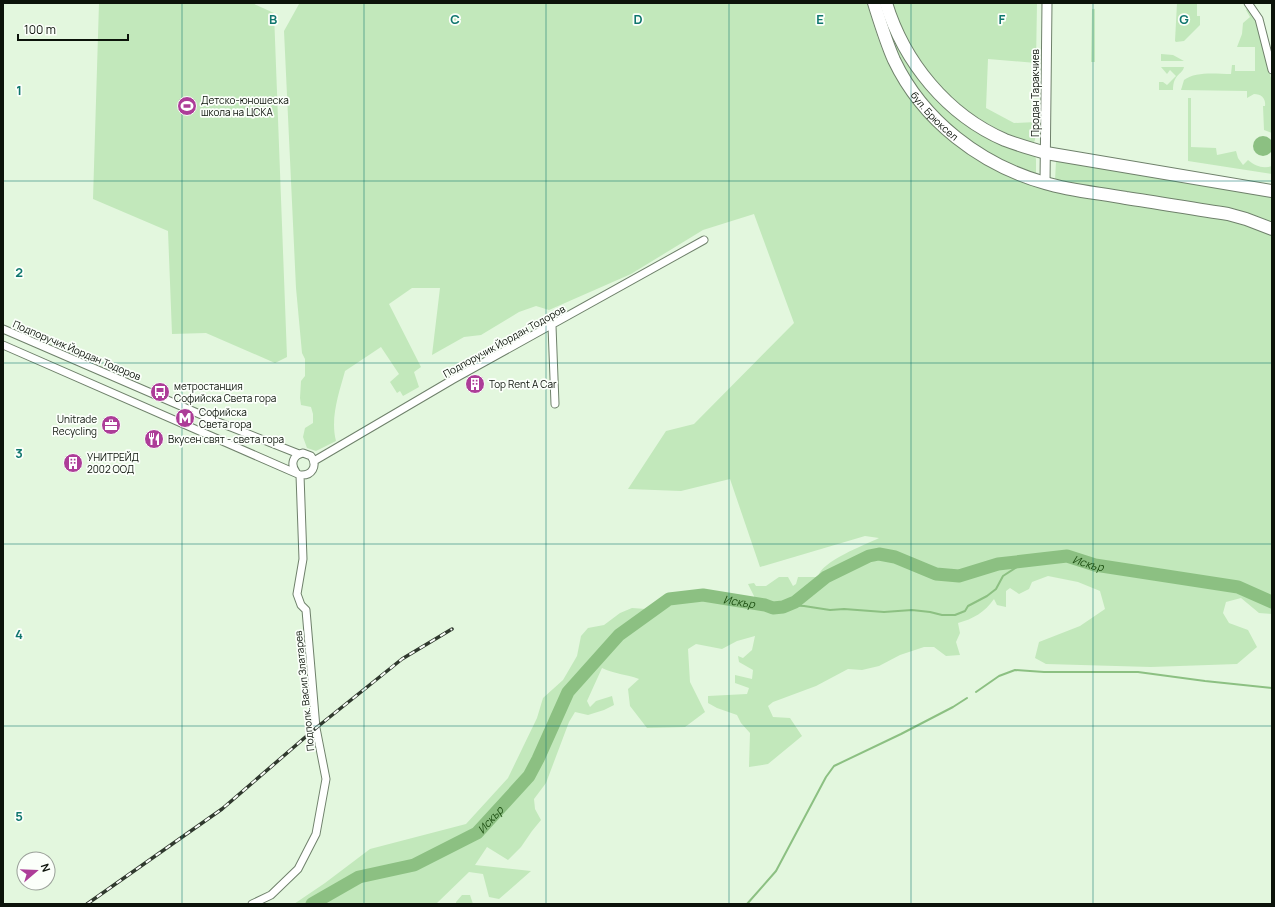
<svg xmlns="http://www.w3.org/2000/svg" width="1275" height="907" font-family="Manrope,sans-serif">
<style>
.green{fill:#c2e8bb}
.water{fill:#8cc082}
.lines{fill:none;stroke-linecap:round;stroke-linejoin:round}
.stream{stroke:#8cc082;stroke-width:2}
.river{stroke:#8cc082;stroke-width:13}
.minor-casing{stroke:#6f816b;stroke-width:9}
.tertiary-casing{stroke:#6f816b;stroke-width:11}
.primary-casing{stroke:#6f816b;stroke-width:14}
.minor{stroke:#fff;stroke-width:7}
.tertiary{stroke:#fff;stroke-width:9}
.primary{stroke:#fff;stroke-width:12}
.rail-casing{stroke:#30392e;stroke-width:3.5}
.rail{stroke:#fbfffa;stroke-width:2;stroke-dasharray:6;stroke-linecap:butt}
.grid{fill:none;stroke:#0f766e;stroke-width:1;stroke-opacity:0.55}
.labels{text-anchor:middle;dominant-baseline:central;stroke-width:3.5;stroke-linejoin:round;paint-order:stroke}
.street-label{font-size:10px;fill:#0c130a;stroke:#fbfffa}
.poi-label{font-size:10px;fill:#0c130a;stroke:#fbfffa;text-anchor:start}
.water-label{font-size:11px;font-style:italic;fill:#1e5013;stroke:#fbfffa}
.grid-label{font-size:13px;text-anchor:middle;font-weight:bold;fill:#0f766e;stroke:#fbfffa;stroke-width:3.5;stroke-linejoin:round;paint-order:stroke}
</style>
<rect width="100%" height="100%" fill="#e3f7de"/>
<path class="green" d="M 99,3 L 252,3 L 274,13 L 287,357 L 275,363 L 206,333 L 172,334 L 168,231 L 93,199 Z
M 335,3 L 867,3 C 872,19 876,34 882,49 C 912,118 967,163 1037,187 L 1225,218 L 1272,234 L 1272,614 L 1259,613 L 1241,598 L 1226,602 L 1223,613 L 1229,623 L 1248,630 L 1257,647 L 1237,664 L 1151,667 L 1046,664 L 1035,658 L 1039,642 L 1080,626 L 1105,609 L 1100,591 L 1078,582 L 1048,576 L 1032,582 L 1029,589 L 1019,594 L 1010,588 L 1006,591 L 1006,607 L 997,605 L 994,599 C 985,612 973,619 958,623 L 960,633 L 956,642 L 960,655 L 946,656 L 934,647 L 924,647 L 900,655 L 879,666 L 862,670 L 848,669 L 816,686 L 773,702 L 768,706 L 773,717 L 790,718 L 802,736 L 768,764 L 749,767 L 750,733 L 741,723 L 737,715 L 717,708 L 708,703 L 708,696 L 747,694 L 749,688 L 735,683 L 735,675 L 752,679 L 753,670 L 739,662 L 738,656 L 743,658 L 752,650 L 755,636 L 737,641 L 722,649 L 696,644 L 688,649 L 690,682 L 705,712 L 685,727 L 647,728 L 630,706 L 628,689 L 639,679 C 626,674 614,674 602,668 L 587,701 L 590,707 L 596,701 L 612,696 L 614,705 L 604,710 L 588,715 L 575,712 L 569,722 L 546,783 L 534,799 L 535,809 L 541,820 L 532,831 L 521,847 L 508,860 L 487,847 L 475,865 L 531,871 L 499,899 L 489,897 L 483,874 L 469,872 L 436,904 L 294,904 L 325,883 L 370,849 L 466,824 L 508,778 L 537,718 L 543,698 L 563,680 L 577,656 L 581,636 L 588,628 L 604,625 L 620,613 L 632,608 L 646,609 L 663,607 L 674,603 L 704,601 L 724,602 L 750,606 L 755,600 L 754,596 L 748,584 L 754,583 L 756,586 L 766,586 L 779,577 L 788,577 L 793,586 L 796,584 L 798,577 L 818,577 C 821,561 865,545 879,538 L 865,536 L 760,567 L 730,479 L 681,491 L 628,489 L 666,431 L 694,424 L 794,323 L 754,214 L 703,230 L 631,274 L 549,310 L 536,306 L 519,312 L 481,335 L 464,337 L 432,355 L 440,288 L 412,288 L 389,304 L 421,367 L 414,372 L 419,387 L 403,396 L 400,391 L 397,393 L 390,382 L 399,374 L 381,347 L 345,371 C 339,393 330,418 336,441 L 316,451 L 307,448 L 303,437 L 305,428 L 313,423 L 313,414 L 311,407 L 301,405 L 300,398 L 301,381 L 305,376 L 305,359 L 302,353 L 296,288 L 284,31 L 299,4 Z
M 881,3 L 928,88 L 1035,156 L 1036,159 L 1036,174 C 969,155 909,97 887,30 C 885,21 883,12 881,3 Z
M 892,3 L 1037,3 L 1036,63 L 988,59 L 986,108 L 1014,123 L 1036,122 L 1035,140 L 1034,142 C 1026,144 1014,136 1006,133 C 950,108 912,60 892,3 Z
M 1177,3 L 1197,3 L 1197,16 L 1200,16 L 1200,25 L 1184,41 L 1176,42 L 1175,41 Z
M 1248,8 L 1253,15 L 1258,26 L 1272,82 L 1272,133 L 1264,130 L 1263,106 L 1265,106 C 1266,99 1262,94 1254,94 L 1247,98 L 1247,91 L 1181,90 L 1184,80 C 1196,71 1216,74 1231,74 L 1232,65 L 1235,65 L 1235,71 L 1255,71 L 1255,47 L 1237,47 L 1242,34 L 1243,23 L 1250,17 L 1246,10 Z
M 1092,9 L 1095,9 L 1095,62 L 1091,62 Z
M 1161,54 L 1173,55 L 1184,61 L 1161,61 Z
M 1161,67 L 1184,67 C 1182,75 1173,74 1173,90 L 1159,90 L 1159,82 L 1163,82 L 1167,85 L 1176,76 L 1170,70 L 1167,74 Z
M 1188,98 L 1191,98 L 1191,147 L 1216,148 L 1217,155 L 1236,151 L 1238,158 L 1243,165 L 1248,160 C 1255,166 1263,169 1272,166 L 1272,174 L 1188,161 Z
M 1056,161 L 1272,196 L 1272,224 L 1055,181 Z
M 462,895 L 470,895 L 473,904 L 456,904 L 456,902 Z"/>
<path class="water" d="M1253 146a10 10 0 1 1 20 0a10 10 0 1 1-20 0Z"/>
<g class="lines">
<path class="stream" d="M 787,605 L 804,606 L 830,610 L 844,609 L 884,612 L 912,610 L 930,612 L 942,615 L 955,615 L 965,611 L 968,606 L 987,596 L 996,589 L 1003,576 L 1020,565 L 1030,560
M 976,692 L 999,676 L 1015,670 L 1044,672 L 1138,672 L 1205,681 L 1272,688
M 747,904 L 776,871 L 826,777 L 834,766 L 901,734 L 953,707 L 967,698"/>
<path class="river" id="s1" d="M 312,904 L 359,877 L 414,865 L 477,833 L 529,776 L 538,759 L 568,692 L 619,635 L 669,599 L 703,595 L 765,605 L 773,608 L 783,607 L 795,602 L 826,577 L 869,556 L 879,554 L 895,557 L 936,574 L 959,576 L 998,564 L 1067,556 L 1095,565 L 1238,587 L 1272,602"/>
<defs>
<path id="minor" d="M 1248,3 L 1259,19 L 1272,70
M 552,326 L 555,404
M 3,329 L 218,422 L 299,454
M 3,345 L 300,475 C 312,476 318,466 311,456 L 303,453 C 293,455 290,464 296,472
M 314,461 L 452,380 L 704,240
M 252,904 L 271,895 L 298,869 L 316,834 L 326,779 L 316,728 L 306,610 L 301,605 L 297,594 L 303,559 L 300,475"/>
<path id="tertiary" d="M 1045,183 L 1047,3"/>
<g id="primary">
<path id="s2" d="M 874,3 C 880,22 886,42 894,60 C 923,121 981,165 1045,183 C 1071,191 1099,193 1126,198 C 1160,203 1194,209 1228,214 L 1246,219 L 1272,229"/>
<path d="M 886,3 C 904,62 947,115 1005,140 C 1018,145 1032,149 1046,153 L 1272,191"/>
</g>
</defs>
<use href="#minor" class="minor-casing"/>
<use href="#tertiary" class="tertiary-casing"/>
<use href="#primary" class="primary-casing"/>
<use href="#minor" class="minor"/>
<use href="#tertiary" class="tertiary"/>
<use href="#primary" class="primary"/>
<defs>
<path id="rail" d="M 87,904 L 222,809 L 316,728 L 402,659 L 452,629"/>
</defs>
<use href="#rail" class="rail-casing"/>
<use href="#rail" class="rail"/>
</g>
<path class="grid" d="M 182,3 L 182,904M 364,3 L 364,904M 546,3 L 546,904M 729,3 L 729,904M 911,3 L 911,904M 1093,3 L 1093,904M 3,181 L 1272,181M 3,363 L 1272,363M 3,544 L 1272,544M 3,726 L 1272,726"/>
<defs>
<symbol id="stadium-disc" viewBox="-11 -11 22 22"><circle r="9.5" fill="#ad3d98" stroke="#fbfffa"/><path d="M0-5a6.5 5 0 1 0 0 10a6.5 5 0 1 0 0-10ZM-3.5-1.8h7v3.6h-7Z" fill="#fff"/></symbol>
<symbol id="building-disc" viewBox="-11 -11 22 22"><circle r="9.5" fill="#ad3d98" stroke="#fbfffa"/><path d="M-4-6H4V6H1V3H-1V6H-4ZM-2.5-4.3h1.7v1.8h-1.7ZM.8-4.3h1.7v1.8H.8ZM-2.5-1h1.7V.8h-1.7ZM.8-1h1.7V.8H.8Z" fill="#fff"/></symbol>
<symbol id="bus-disc" viewBox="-11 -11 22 22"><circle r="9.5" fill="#ad3d98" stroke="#fbfffa"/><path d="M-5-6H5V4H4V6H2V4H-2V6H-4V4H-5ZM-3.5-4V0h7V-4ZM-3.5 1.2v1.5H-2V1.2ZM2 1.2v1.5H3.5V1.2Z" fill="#fff"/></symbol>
<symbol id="metro-disc" viewBox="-11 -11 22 22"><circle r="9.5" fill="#ad3d98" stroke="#fbfffa"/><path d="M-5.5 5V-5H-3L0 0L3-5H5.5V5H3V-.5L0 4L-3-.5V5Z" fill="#fff"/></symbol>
<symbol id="office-disc" viewBox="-11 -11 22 22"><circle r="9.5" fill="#ad3d98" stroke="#fbfffa"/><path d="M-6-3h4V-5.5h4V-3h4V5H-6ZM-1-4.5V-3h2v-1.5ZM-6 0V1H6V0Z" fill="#fff"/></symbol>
<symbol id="restaurant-disc" viewBox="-11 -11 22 22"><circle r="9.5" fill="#ad3d98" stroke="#fbfffa"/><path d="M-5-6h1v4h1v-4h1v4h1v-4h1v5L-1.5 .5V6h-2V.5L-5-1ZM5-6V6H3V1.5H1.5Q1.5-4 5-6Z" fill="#fff"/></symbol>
</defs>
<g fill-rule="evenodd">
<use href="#stadium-disc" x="176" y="95" width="22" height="22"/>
<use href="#building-disc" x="464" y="373" width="22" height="22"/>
<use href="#bus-disc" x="149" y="381" width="22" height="22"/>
<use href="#metro-disc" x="174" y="407" width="22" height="22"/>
<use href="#office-disc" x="100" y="414" width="22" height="22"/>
<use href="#restaurant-disc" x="143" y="428" width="22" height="22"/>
<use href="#building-disc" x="62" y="452" width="22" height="22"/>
</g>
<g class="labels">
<g class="street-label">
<text transform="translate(1035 93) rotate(-90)">Продан Таракчиев</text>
<text stroke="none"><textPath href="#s2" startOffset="130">бул. Брюксел</textPath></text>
<text transform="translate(504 341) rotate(-29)">Подпоручик Йордан Тодоров</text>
<text transform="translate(77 350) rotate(23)">Подпоручик Йордан Тодоров</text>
<text transform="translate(304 691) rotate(-96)">Подполк. Васил Златарев</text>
</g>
<g class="poi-label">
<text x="201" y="100">Детско-юношеска<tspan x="201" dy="12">школа на ЦСКА</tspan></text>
<text x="489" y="384">Top Rent A Car</text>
<text x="174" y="386">метростанция<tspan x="174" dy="12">Софийска Света гора</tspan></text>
<text x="199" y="412">Софийска<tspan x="199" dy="12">Света гора</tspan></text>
<text x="97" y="419" text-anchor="end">Unitrade<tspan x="97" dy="12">Recycling</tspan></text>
<text x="168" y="439">Вкусен свят - света гора</text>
<text x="87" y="457">УНИТРЕЙД<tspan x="87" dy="12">2002 ООД</tspan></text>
</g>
<g class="water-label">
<text stroke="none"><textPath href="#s1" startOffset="932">Искър</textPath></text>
<text stroke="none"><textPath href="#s1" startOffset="560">Искър</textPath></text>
<text stroke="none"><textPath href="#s1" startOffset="200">Искър</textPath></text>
</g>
</g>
<g class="grid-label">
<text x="273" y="24">B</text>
<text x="455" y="24">C</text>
<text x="638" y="24">D</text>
<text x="820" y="24">E</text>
<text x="1002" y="24">F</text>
<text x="1184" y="24">G</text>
<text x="19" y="95">1</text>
<text x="19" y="277">2</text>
<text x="19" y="458">3</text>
<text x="19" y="639">4</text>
<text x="19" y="821">5</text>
</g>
<rect width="1275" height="907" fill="none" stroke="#0c130a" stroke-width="8"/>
<g transform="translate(36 871) rotate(71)"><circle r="19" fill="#fbfffa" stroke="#9ba19a"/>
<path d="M0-3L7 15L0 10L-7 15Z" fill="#ad3d98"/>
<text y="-6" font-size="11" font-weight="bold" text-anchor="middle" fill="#0c130a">N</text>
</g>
<path d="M18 34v6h110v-6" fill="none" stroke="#0c130a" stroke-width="2"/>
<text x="24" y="34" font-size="12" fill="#0c130a" stroke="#fbfffa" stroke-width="3" paint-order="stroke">100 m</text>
</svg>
